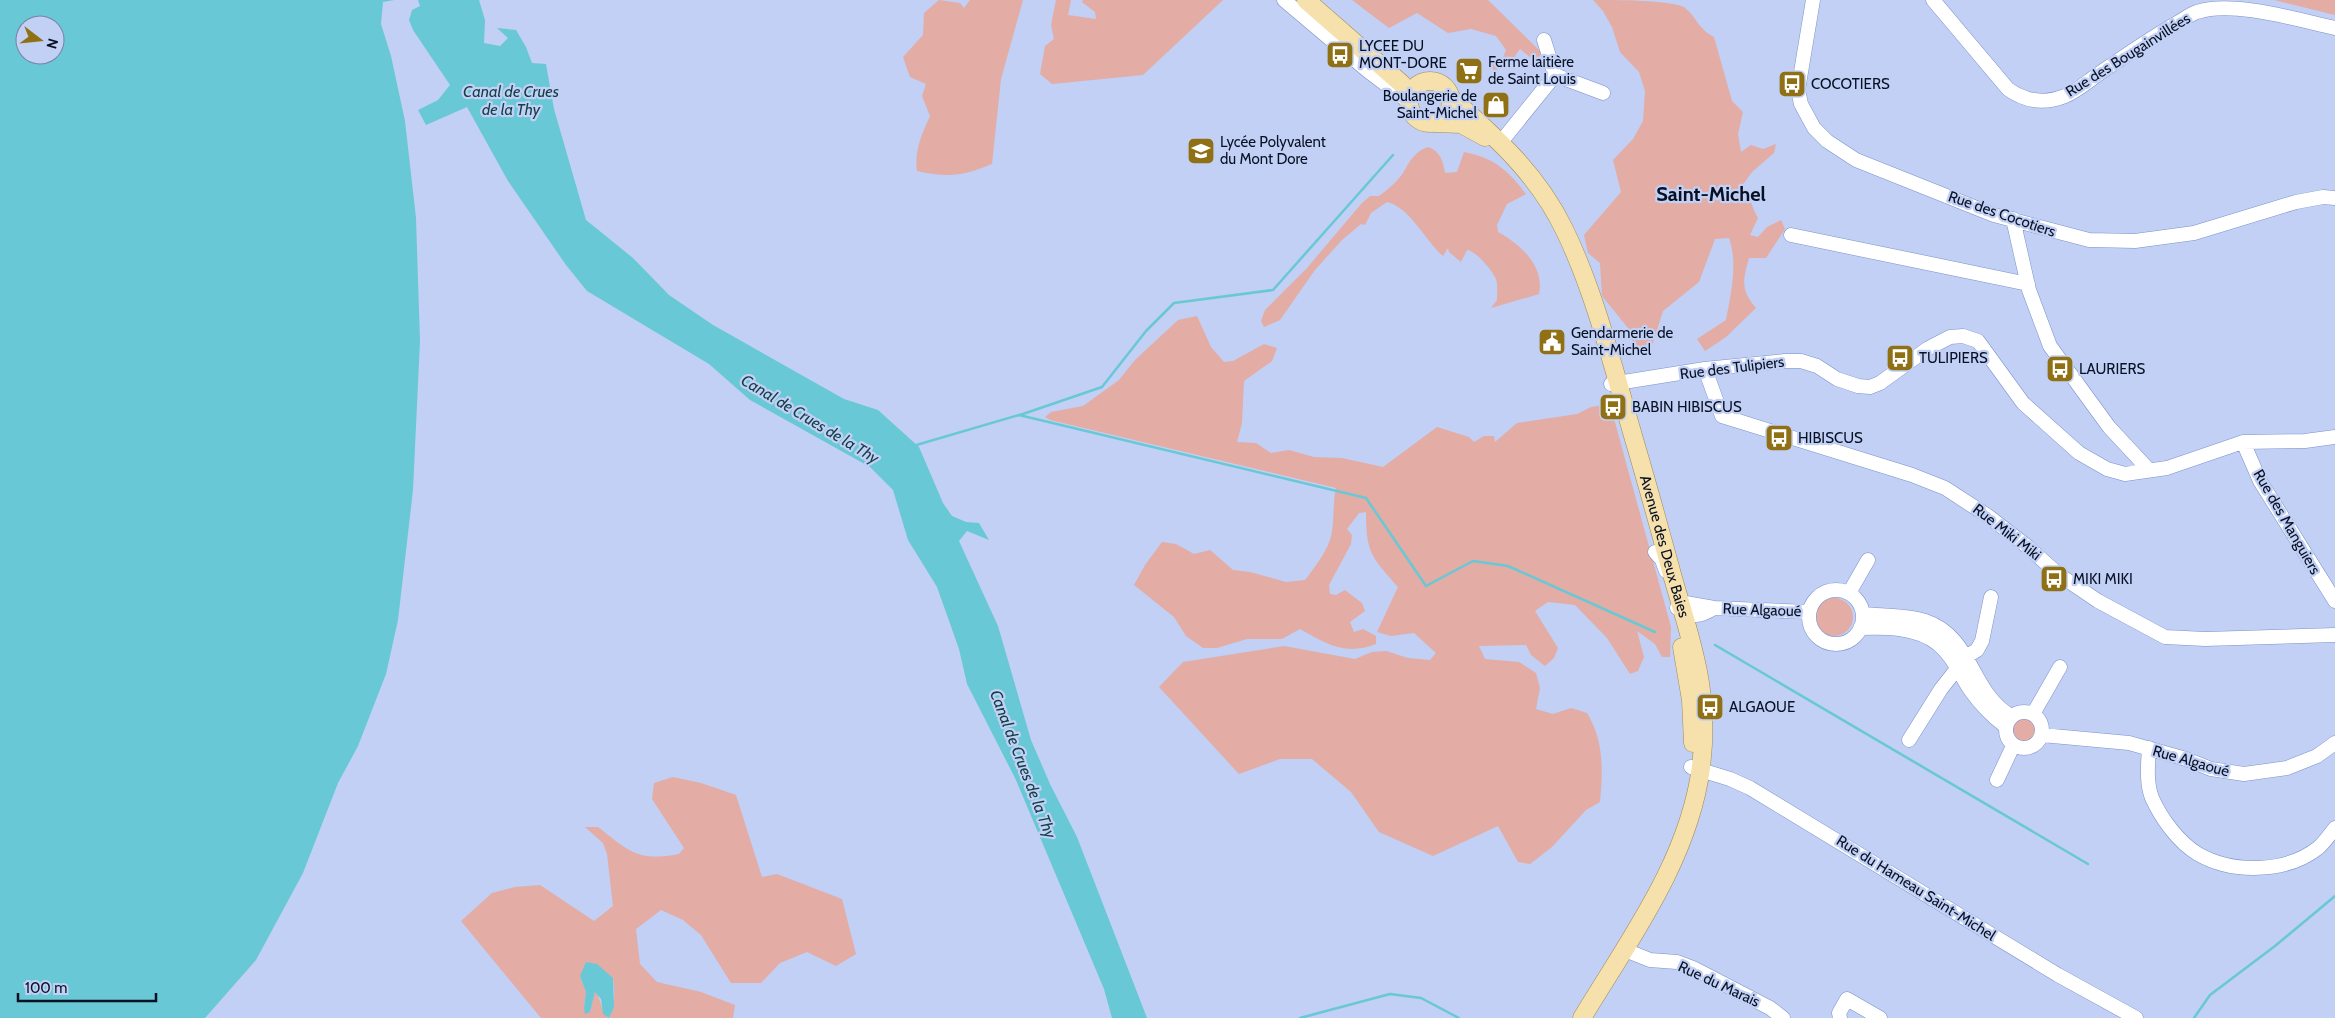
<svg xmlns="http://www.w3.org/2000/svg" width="2335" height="1018" font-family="Cabin,sans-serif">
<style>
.green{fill:#e3aca5}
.water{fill:#69c8d5;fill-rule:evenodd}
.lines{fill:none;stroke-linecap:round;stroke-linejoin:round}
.stream{stroke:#69c8d5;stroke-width:2.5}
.minor-casing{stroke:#7b92ca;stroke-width:15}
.major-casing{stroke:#9f8a57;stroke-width:19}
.minor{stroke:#fff;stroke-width:14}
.major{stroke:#f6e0ab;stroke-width:18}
.labels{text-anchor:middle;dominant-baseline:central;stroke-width:4.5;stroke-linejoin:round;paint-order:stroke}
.poi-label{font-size:15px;fill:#081024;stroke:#c1d0f4;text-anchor:start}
.street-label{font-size:15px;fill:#081024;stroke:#c1d0f4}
.water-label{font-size:16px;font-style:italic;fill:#134046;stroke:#c1d0f4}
.district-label{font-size:20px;font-weight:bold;fill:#081024;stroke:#c1d0f4}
</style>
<rect width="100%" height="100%" fill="#c1d0f4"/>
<path class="green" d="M 939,0 L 960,3 L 964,8 L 970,0 L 1023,0 L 1001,79 L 992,164 C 964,176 947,178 917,171 C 914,151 922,134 930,116 L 922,96 L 926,84 L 910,77 L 903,57 L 923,35 L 924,13 Z
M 1056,0 L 1071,0 L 1068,15 L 1096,19 L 1095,12 L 1082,2 L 1083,0 L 1223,0 L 1143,75 L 1052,84 L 1040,74 L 1045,46 L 1054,39 L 1051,25 Z
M 1352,0 L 1488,0 L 1541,52 L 1537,63 L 1520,49 L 1510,63 L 1494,71 L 1491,65 L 1502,60 L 1506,50 L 1496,36 L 1471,29 L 1448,33 L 1417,13 L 1389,28 Z
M 1593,0 C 1615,0 1669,0 1684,7 C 1697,17 1697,28 1714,37 L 1732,101 L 1743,112 L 1738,134 L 1741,152 L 1751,145 L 1763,149 L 1776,144 L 1774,153 L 1752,172 L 1742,186 C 1751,195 1751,207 1758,218 L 1750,235 L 1758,237 L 1767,227 L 1781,220 L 1785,229 L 1766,258 L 1749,258 C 1743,280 1740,289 1756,308 L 1726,337 L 1705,351 L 1697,339 L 1726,320 C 1731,294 1738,263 1729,238 L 1715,239 L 1699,282 L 1663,311 L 1651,349 L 1636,354 L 1628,328 L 1602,296 L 1600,263 L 1588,253 L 1584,235 L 1621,192 L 1613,160 L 1633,139 L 1643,121 L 1645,91 L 1639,72 L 1620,52 L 1612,27 L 1603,11 Z
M 2274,0 L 2335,0 L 2335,15 Z
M 1428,147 C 1440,151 1443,161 1445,173 L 1457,172 L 1464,152 C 1494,158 1508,170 1526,194 L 1507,204 L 1497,225 L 1498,232 C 1520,244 1545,266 1539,294 L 1491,308 L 1497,300 C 1497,293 1498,285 1496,279 C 1492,270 1476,251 1467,250 L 1461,262 L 1449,252 L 1448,248 L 1443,256 C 1426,242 1410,207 1387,202 L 1371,213 L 1365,225 L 1361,224 L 1342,240 L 1315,270 L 1280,320 L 1264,327 L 1261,321 L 1265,310 L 1307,268 L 1361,204 L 1370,196 L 1379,196 C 1387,190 1397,182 1403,173 C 1410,161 1414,152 1428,147 Z
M 1197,316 L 1211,347 L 1224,362 L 1233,361 L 1264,344 L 1277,348 L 1272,361 L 1244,381 L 1242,423 L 1237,442 L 1256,443 L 1271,453 L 1289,450 L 1314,457 L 1342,458 L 1383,467 L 1437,427 L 1469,437 L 1474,442 L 1484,436 L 1494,436 L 1495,442 L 1517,423 L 1577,414 L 1591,407 L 1610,404 L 1671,627 L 1670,657 L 1662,657 L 1655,644 L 1637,631 L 1644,657 L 1638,671 L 1630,674 L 1607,638 L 1575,605 L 1548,602 L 1535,611 L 1558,648 L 1554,658 L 1545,666 L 1531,655 L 1526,645 L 1479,646 L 1485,659 L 1519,662 L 1536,673 L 1540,688 L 1536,709 L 1553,714 L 1571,708 L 1587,713 C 1604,741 1603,770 1600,802 L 1586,810 L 1552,847 L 1530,864 L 1518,862 L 1498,826 L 1433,856 L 1379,832 L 1351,792 L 1312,759 L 1280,759 L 1239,774 L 1159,687 L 1183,662 L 1284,646 L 1355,659 L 1372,652 L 1386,651 L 1408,658 L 1430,660 L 1436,653 L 1414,633 L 1391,636 L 1377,632 L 1398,587 C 1372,557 1366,554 1366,512 L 1359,513 L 1347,529 L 1352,535 L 1351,544 L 1329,585 L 1330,594 L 1336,595 L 1345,590 L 1362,603 L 1365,611 L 1350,622 L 1354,632 L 1363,629 L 1376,636 L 1376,644 C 1345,656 1327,644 1300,629 L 1282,639 L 1247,639 L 1217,648 L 1203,648 L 1186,636 L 1174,617 L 1134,585 L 1145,565 L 1162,542 L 1176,544 L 1194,554 L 1210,550 L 1233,570 L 1250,572 L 1286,582 L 1305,580 C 1314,568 1325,554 1330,540 C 1335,524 1332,506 1336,488 L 1050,420 L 1045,417 L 1051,412 L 1083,406 L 1119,380 L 1135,360 L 1178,320 Z
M1815 617a19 19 0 1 1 38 0a19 19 0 1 1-38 0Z
M2009 731a15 15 0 1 1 30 0a15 15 0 1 1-30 0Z
M 673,777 L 701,783 L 736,795 L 762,877 L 777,874 L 842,899 L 856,954 L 836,966 L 807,952 L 780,963 L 761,983 L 731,983 L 701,935 L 683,920 L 661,910 L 636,929 L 640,964 L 657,982 L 701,992 L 735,1005 L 733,1018 L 609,1018 C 615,1004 615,993 613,978 L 606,972 L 580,976 L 586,992 L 584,1008 L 590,1012 L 595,991 C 602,1000 600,1010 608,1018 L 541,1018 L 461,921 L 492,893 L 515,887 L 540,885 L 594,921 L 613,906 L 607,854 L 603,843 L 585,827 L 598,827 C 629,851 637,862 679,854 L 684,848 L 652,799 L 654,783 Z"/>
<path class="water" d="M 0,0 L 394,0 L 383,2 L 381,24 L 391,56 L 405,121 L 416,218 L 420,341 L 413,490 L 398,620 L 386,674 L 358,746 L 338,783 L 303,873 L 256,960 L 205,1018 L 0,1018 ZM 25,25 L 55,25 L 55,55 L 25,55 Z
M 418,0 L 479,0 L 485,20 L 484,43 L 500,46 L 508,38 L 497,28 L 516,30 L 526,47 L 532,63 L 546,64 L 554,109 L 586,220 L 633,258 L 669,295 L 713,325 L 844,399 L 878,410 L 919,447 L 943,503 L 952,516 L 966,522 L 979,523 L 989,540 L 967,531 L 959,541 L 998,626 L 1031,740 L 1050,784 L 1077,837 L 1147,1018 L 1112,1018 L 1104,989 L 1015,778 L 967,684 L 959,649 L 937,587 L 908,540 L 893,490 L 870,467 L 750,400 L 709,364 L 587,291 L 566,265 L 508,181 L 467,107 L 426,125 L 418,110 L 438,100 L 450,85 L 413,30 L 409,20 L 412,10 L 420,6 Z
M 586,962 L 597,964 L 613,978 L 614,1007 L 609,1018 L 603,1014 L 601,999 L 595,992 L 590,1012 L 585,1014 L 584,1008 L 586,992 L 580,976 Z"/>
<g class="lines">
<path class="stream" d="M 1020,415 L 1102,387 L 1146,331 L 1174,303 L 1273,290 L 1393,155
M 913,446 L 1019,415 L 1366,498 L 1426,586 L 1473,561 L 1508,566 L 1655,632
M 1715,645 L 2088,864
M 1300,1018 L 1390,994 L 1421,998 L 1459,1018
M 2194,1018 L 2210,995 L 2275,946 L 2335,896"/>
<defs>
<path id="minor" d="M 1284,0 L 1368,71 L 1409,102
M 1813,0 L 1798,90 L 1801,104 L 1814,128 L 1827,141 L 1856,160 L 1994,215 L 2089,240 L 2135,241 L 2194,233 L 2296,202 L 2323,197 L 2335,198
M 1933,0 L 2008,89 C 2026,102 2045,104 2065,96 C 2077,91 2087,82 2097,75 C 2123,57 2149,39 2177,23 C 2183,20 2190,14 2197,12 C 2233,0 2298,20 2335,28
M 1544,40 L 1555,75
M 1501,142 L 1555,75 L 1603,93
M 2013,219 L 2029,290 L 2050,346 L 2109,427 L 2149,470
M 1791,235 L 2028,284
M 1705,369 L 1722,416 L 1912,475 L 1945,488 L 1988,516 L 2028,547 L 2058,574 L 2098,601 L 2165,637 L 2205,639 L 2335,635
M 1611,384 L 1705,369 L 1785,361 L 1801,361 L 1817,366 L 1837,379 L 1858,386 L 1870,387 L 1880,383 L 1927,349 L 1950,337 L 1963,336 L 1978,341 L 2023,403 L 2079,453 L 2107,469 L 2125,474 L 2167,468 L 2243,442 L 2305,441 L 2335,437
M 2243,442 L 2260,481 L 2335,601
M 1655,552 L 1662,560 L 1666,571
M1809 617a27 27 0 1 1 54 0a27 27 0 1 1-54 0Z
M 1849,593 L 1868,560
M 1680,602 L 1714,608 L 1809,612
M 1677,608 C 1690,619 1701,616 1714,608
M 1863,614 C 1882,616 1906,615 1925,621 C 1973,637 1970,692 2011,716
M 1860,628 C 1885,627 1918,627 1938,644 C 1953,656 1960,675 1971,691 C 1981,705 1992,716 2005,726
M2006 730a18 18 0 1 1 36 0a18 18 0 1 1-36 0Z
M 2033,714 L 2060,667
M 2042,735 L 2129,743 L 2186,759 L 2211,769 L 2244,774 L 2287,768 L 2317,756 L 2335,743
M 1909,740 L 1941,689 L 1967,656 L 1977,650 L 1982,641 L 1991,597
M 2149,748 C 2148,764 2146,783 2152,798 C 2161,818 2178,842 2198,854 C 2233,874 2286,873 2318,848 C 2324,843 2330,834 2335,828
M 1691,767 L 1730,779 L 1750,788 L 2058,975 L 2136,1018
M 1997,780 L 2013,746
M 1624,951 L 1630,952 L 1650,960 L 1677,962 L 1693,968 L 1770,1008 L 1783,1018
M 1840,1018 L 1839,1013 L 1847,999 L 1880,1018"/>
<g id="major">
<path d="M 1306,0 L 1402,84 L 1410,95"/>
<circle cx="1430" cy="102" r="21"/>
<path id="s1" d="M 1452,99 C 1496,137 1538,175 1564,229 C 1596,294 1615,375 1636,446 C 1649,490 1661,534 1673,578 C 1693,647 1710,693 1701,767 C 1689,860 1629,940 1582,1018"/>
<path d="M 1435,123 L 1461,124 L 1485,137"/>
<path d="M 1682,647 L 1691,700 L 1693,743"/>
</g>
</defs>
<use href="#minor" class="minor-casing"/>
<use href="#major" class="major-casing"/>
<use href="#minor" class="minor"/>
<use href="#major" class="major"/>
</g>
<defs>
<symbol id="bus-square" viewBox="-11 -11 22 22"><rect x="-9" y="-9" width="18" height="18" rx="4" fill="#907015" stroke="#c1d0f4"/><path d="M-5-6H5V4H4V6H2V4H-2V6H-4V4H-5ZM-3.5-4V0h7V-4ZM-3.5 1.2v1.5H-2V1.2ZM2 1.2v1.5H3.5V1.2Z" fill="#fff"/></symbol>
<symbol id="supermarket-square" viewBox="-11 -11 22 22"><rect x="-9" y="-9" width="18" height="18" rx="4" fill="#907015" stroke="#c1d0f4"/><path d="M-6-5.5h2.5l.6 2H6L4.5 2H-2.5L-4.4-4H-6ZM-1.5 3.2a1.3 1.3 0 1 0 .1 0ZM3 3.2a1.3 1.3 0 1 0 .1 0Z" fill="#fff"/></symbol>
<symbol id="shop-square" viewBox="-11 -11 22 22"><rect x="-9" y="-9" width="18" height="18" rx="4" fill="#907015" stroke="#c1d0f4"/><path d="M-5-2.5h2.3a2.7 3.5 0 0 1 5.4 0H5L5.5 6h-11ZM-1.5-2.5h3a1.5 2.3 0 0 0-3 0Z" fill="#fff"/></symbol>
<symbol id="university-square" viewBox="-11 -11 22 22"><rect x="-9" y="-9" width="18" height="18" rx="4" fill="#907015" stroke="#c1d0f4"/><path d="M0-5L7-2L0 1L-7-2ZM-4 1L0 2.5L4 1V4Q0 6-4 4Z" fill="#fff"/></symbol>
<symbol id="civic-square" viewBox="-11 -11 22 22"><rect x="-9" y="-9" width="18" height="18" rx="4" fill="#907015" stroke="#c1d0f4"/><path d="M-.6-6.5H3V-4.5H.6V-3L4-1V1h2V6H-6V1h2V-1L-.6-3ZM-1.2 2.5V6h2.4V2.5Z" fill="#fff"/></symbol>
</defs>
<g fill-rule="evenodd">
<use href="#bus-square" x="1324" y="39" width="32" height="32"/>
<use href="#supermarket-square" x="1453" y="55" width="32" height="32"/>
<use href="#bus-square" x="1776" y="68" width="32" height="32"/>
<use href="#shop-square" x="1480" y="89" width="32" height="32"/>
<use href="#university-square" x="1185" y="135" width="32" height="32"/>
<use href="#civic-square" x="1536" y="326" width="32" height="32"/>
<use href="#bus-square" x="1884" y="342" width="32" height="32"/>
<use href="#bus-square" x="2044" y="353" width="32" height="32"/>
<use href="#bus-square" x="1597" y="391" width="32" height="32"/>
<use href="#bus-square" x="1763" y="422" width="32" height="32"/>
<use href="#bus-square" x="2038" y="563" width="32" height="32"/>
<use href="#bus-square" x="1694" y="691" width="32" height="32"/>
</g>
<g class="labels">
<g class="poi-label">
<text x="1359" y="46">LYCEE DU<tspan x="1359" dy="17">MONT-DORE</tspan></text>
<text x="1488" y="62">Ferme laitière<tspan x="1488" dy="17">de Saint Louis</tspan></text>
<text x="1811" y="84">COCOTIERS</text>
<text x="1477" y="96" text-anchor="end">Boulangerie de<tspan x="1477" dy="17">Saint-Michel</tspan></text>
<text x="1220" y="142">Lycée Polyvalent<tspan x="1220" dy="17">du Mont Dore</tspan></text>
<text x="1571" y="333">Gendarmerie de<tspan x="1571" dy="17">Saint-Michel</tspan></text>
<text x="1919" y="358">TULIPIERS</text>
<text x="2079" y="369">LAURIERS</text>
<text x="1632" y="407">BABIN HIBISCUS</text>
<text x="1798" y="438">HIBISCUS</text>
<text x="2073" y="579">MIKI MIKI</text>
<text x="1729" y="707">ALGAOUE</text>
</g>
<g class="street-label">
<text transform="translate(2128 55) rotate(-32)">Rue des Bougainvillées</text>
<text transform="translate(2002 214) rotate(19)">Rue des Cocotiers</text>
<text transform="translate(1732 368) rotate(-7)">Rue des Tulipiers</text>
<text transform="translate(2287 522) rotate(60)">Rue des Manguiers</text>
<text transform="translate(2007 532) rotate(38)">Rue Miki Miki</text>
<text stroke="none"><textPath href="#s1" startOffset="506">Avenue des Deux Baies</textPath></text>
<text transform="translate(1762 610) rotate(2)">Rue Algaoué</text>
<text transform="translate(2191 761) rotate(16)">Rue Algaoué</text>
<text transform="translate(1916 888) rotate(32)">Rue du Hameau Saint-Michel</text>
<text transform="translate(1719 984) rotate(25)">Rue du Marais</text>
</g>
<g class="water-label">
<text x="511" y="91">Canal de Crues<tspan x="511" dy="18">de la Thy</tspan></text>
<text transform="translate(810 419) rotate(31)">Canal de Crues de la Thy</text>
<text transform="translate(1023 764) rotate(69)">Canal de Crues de la Thy</text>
</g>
<g class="district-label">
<text x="1711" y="194">Saint-Michel</text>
</g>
</g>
<g transform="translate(40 40) rotate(106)"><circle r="24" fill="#c1d0f4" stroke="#7783a1"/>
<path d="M0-4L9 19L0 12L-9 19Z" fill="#907015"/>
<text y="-8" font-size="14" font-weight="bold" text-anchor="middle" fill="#081024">N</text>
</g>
<path d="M18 993v8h138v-8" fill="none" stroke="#081024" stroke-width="2.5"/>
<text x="25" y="993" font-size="15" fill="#081024" stroke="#c1d0f4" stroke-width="4" paint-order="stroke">100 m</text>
</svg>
